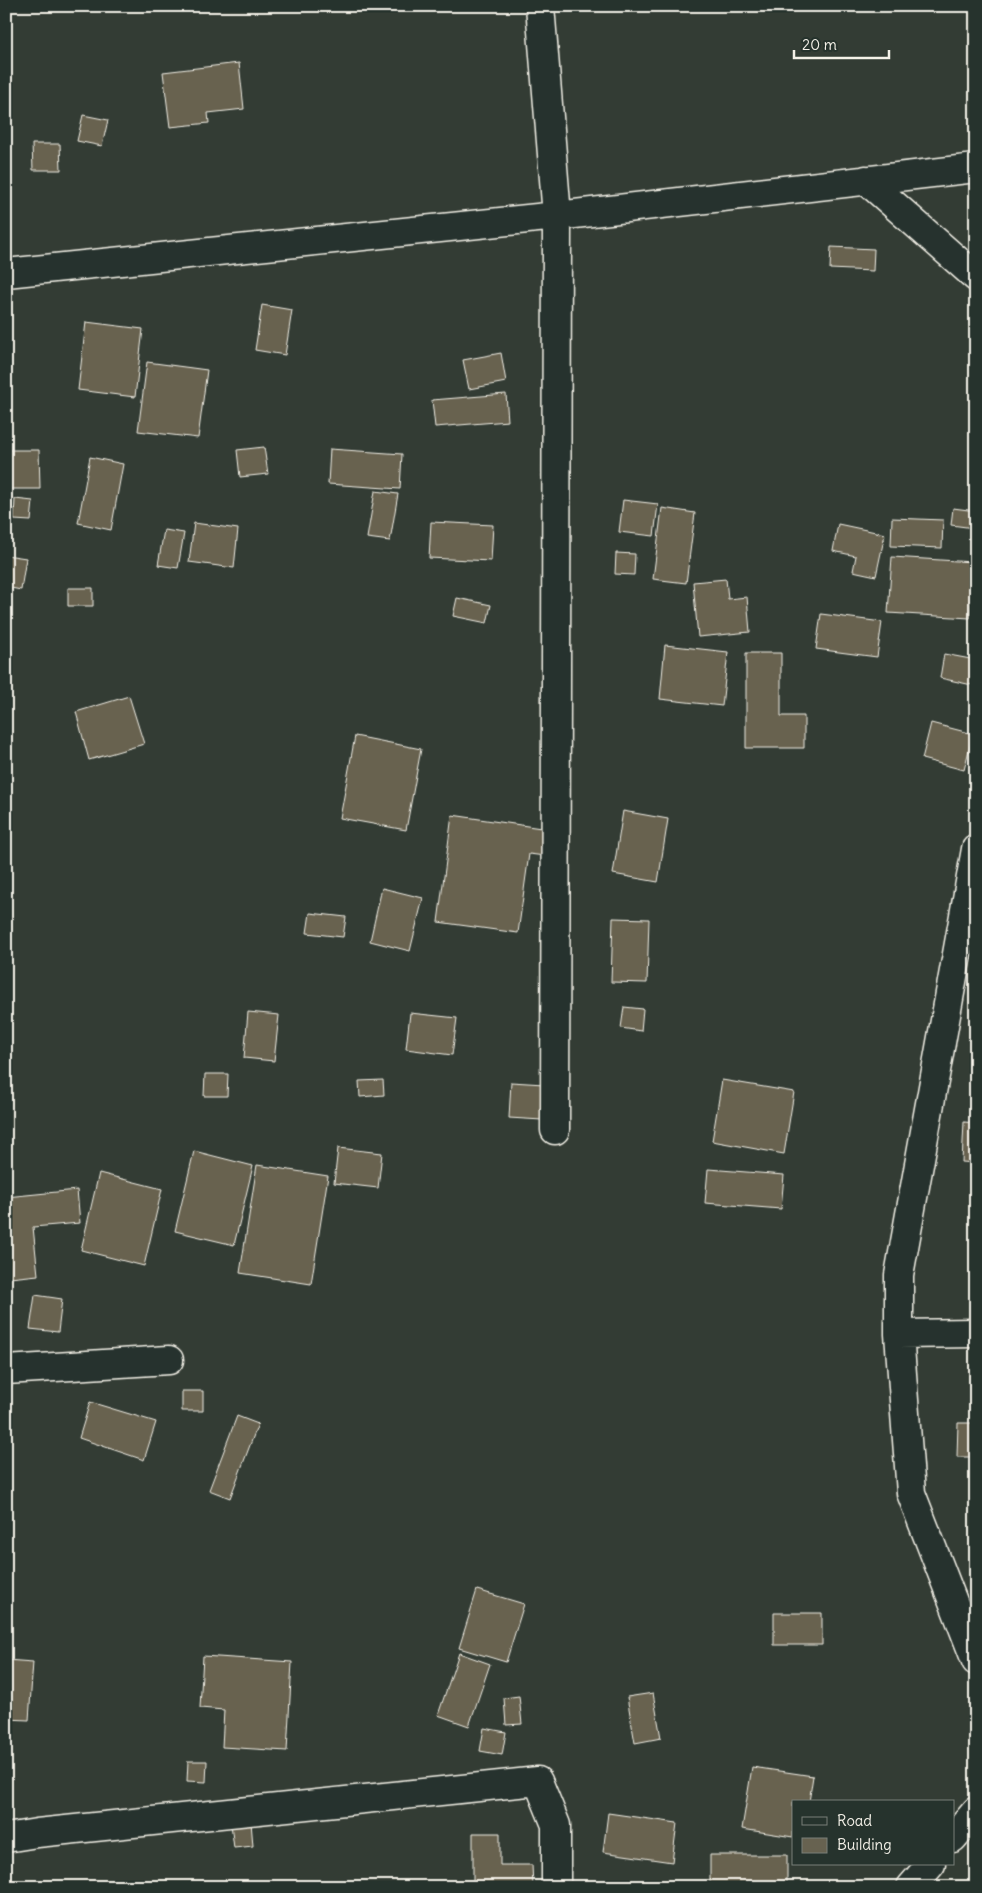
<svg xmlns="http://www.w3.org/2000/svg" width="982" height="1893" font-family="Delius,sans-serif">
<style>
.building{fill:#676250;stroke:#f4f1e8}
.lines{fill:none;stroke-linecap:round;stroke-linejoin:round}
.minor-casing{stroke:#f4f1e8;stroke-width:31}
.minor{stroke:#26332d;stroke-width:28}
</style>
<rect width="100%" height="100%" fill="#333c34"/>
<filter id="ink" filterUnits="userSpaceOnUse"><feTurbulence type="fractalNoise" baseFrequency=".02" numOctaves="2"/><feDisplacementMap in="SourceGraphic" scale="10" xChannelSelector="R" yChannelSelector="G"/><feConvolveMatrix kernelMatrix="1 2 1 2 8 2 1 2 1" color-interpolation-filters="sRGB"/></filter>
<g filter="url(#ink)">
<path class="building" d="M 239,63 L 244,109 L 208,113 L 209,123 L 170,127 L 163,72 Z
M 83,115 L 108,120 L 102,146 L 77,141 Z
M 32,144 L 60,144 L 61,170 L 33,170 Z
M 831,247 L 874,249 L 873,271 L 830,269 Z
M 262,305 L 292,310 L 285,355 L 255,350 Z
M 86,322 L 143,329 L 135,397 L 78,390 Z
M 501,353 L 506,382 L 469,389 L 463,360 Z
M 147,362 L 207,370 L 198,438 L 138,431 Z
M 506,394 L 508,421 L 435,427 L 432,400 Z
M 264,447 L 268,474 L 240,477 L 237,450 Z
M 330,449 L 402,454 L 400,489 L 328,484 Z
M 9,450 L 39,450 L 40,489 L 10,489 Z
M 90,457 L 123,464 L 111,530 L 78,523 Z
M 375,491 L 398,494 L 390,541 L 367,538 Z
M 15,499 L 33,501 L 31,521 L 14,520 Z
M 623,500 L 658,504 L 654,536 L 619,532 Z
M 662,508 L 695,513 L 686,583 L 653,579 Z
M 953,508 L 976,511 L 974,528 L 951,525 Z
M 892,518 L 943,520 L 942,548 L 891,546 Z
M 431,522 L 493,525 L 491,561 L 429,558 Z
M 194,523 L 238,529 L 234,568 L 189,562 Z
M 838,524 L 885,534 L 876,576 L 853,571 L 856,556 L 833,551 Z
M 164,530 L 184,533 L 178,568 L 158,565 Z
M 616,553 L 635,554 L 634,575 L 615,574 Z
M 6,555 L 26,558 L 21,590 L 6,587 Z
M 892,557 L 973,562 L 970,618 L 888,613 Z
M 726,579 L 728,599 L 747,597 L 750,632 L 698,637 L 693,582 Z
M 68,588 L 93,588 L 93,606 L 68,606 Z
M 457,598 L 491,605 L 487,623 L 453,616 Z
M 821,614 L 882,622 L 877,657 L 816,649 Z
M 665,645 L 728,652 L 722,706 L 660,699 Z
M 746,653 L 781,653 L 781,716 L 804,716 L 804,748 L 746,748 Z
M 944,654 L 976,660 L 972,685 L 940,678 Z
M 129,696 L 144,744 L 89,760 L 76,712 Z
M 931,723 L 973,734 L 964,770 L 922,759 Z
M 355,736 L 421,749 L 406,830 L 340,818 Z
M 623,811 L 668,819 L 658,882 L 613,874 Z
M 452,815 L 548,829 L 545,856 L 529,854 L 518,933 L 438,922 Z
M 382,888 L 423,898 L 410,951 L 370,941 Z
M 310,913 L 346,917 L 343,937 L 307,933 Z
M 613,918 L 649,919 L 647,983 L 611,982 Z
M 624,1007 L 643,1009 L 641,1031 L 621,1028 Z
M 248,1012 L 279,1015 L 274,1061 L 244,1058 Z
M 410,1013 L 457,1018 L 452,1055 L 406,1049 Z
M 205,1074 L 228,1074 L 227,1096 L 204,1096 Z
M 383,1080 L 384,1095 L 360,1097 L 359,1081 Z
M 722,1080 L 794,1092 L 784,1154 L 712,1141 Z
M 511,1082 L 544,1084 L 542,1120 L 509,1118 Z
M 964,1122 L 976,1123 L 976,1163 L 962,1162 Z
M 338,1148 L 382,1153 L 378,1188 L 334,1183 Z
M 194,1151 L 253,1166 L 234,1245 L 175,1231 Z
M 257,1165 L 328,1176 L 311,1284 L 240,1273 Z
M 708,1169 L 784,1175 L 781,1209 L 705,1203 Z
M 99,1173 L 162,1189 L 144,1266 L 81,1250 Z
M 77,1190 L 80,1223 L 33,1227 L 38,1275 L 10,1278 L 6,1235 L 6,1197 Z
M 35,1295 L 62,1299 L 58,1332 L 30,1329 Z
M 182,1391 L 203,1391 L 203,1411 L 182,1411 Z
M 90,1402 L 156,1422 L 144,1460 L 79,1438 Z
M 237,1416 L 258,1424 L 230,1498 L 209,1490 Z
M 958,1423 L 976,1423 L 976,1457 L 957,1457 Z
M 477,1590 L 524,1604 L 506,1662 L 459,1648 Z
M 774,1613 L 822,1613 L 822,1645 L 774,1645 Z
M 459,1653 L 490,1664 L 469,1726 L 438,1715 Z
M 203,1656 L 292,1662 L 287,1751 L 222,1747 L 224,1710 L 200,1708 Z
M 6,1660 L 33,1662 L 29,1720 L 6,1719 Z
M 653,1693 L 661,1738 L 635,1743 L 627,1697 Z
M 519,1696 L 522,1724 L 506,1725 L 504,1698 Z
M 484,1728 L 506,1732 L 502,1755 L 480,1751 Z
M 188,1761 L 207,1761 L 206,1782 L 187,1781 Z
M 752,1767 L 813,1776 L 809,1802 L 793,1802 L 793,1837 L 742,1829 Z
M 608,1813 L 677,1823 L 672,1862 L 603,1852 Z
M 251,1822 L 253,1846 L 234,1848 L 231,1824 Z
M 473,1833 L 500,1833 L 500,1865 L 532,1865 L 533,1887 L 473,1887 Z
M 710,1855 L 787,1855 L 787,1887 L 710,1887 Z"/>
<g class="lines">
<defs>
<path id="minor" d="M 540,6 L 557,216 L 555,1130
M 866,180 L 976,277
M 6,273 L 557,216 L 976,168
M 976,849 L 899,1275 L 899,1334 L 911,1493 L 976,1661
M 899,1334 L 976,1333
M 6,1370 L 169,1360
M 6,1838 L 37,1833 L 538,1781 L 556,1825 L 556,1887
M 953,1838 L 976,1811
M 911,1887 L 931,1864"/>
</defs>
<use href="#minor" class="minor-casing"/>
<use href="#minor" class="minor"/>
</g>
</g>
<rect width="982" height="1893" fill="none" stroke="#26332d" stroke-width="25"/>
<rect x="12" y="12" width="957" height="1868" fill="none" stroke="#f4f1e8" stroke-width="2" filter="url(#ink)"/>
<rect x="792" y="1800" width="162" height="65" fill="#26332d" stroke="#787f78"/>
<rect x="802" y="1817" width="25" height="8" fill="#26332d" stroke="#787f78"/>
<text x="837" y="1826" font-size="15" fill="#f4f1e8">Road</text>
<rect x="802" y="1838" width="25" height="15" fill="#676250" stroke="#787f78"/>
<text x="837" y="1850" font-size="15" fill="#f4f1e8">Building</text>
<path d="M794 50v8h95v-8" fill="none" stroke="#f4f1e8" stroke-width="2.5"/>
<text x="802" y="50" font-size="15" fill="#f4f1e8" stroke="#26332d" stroke-width="4" paint-order="stroke">20 m</text>
</svg>
